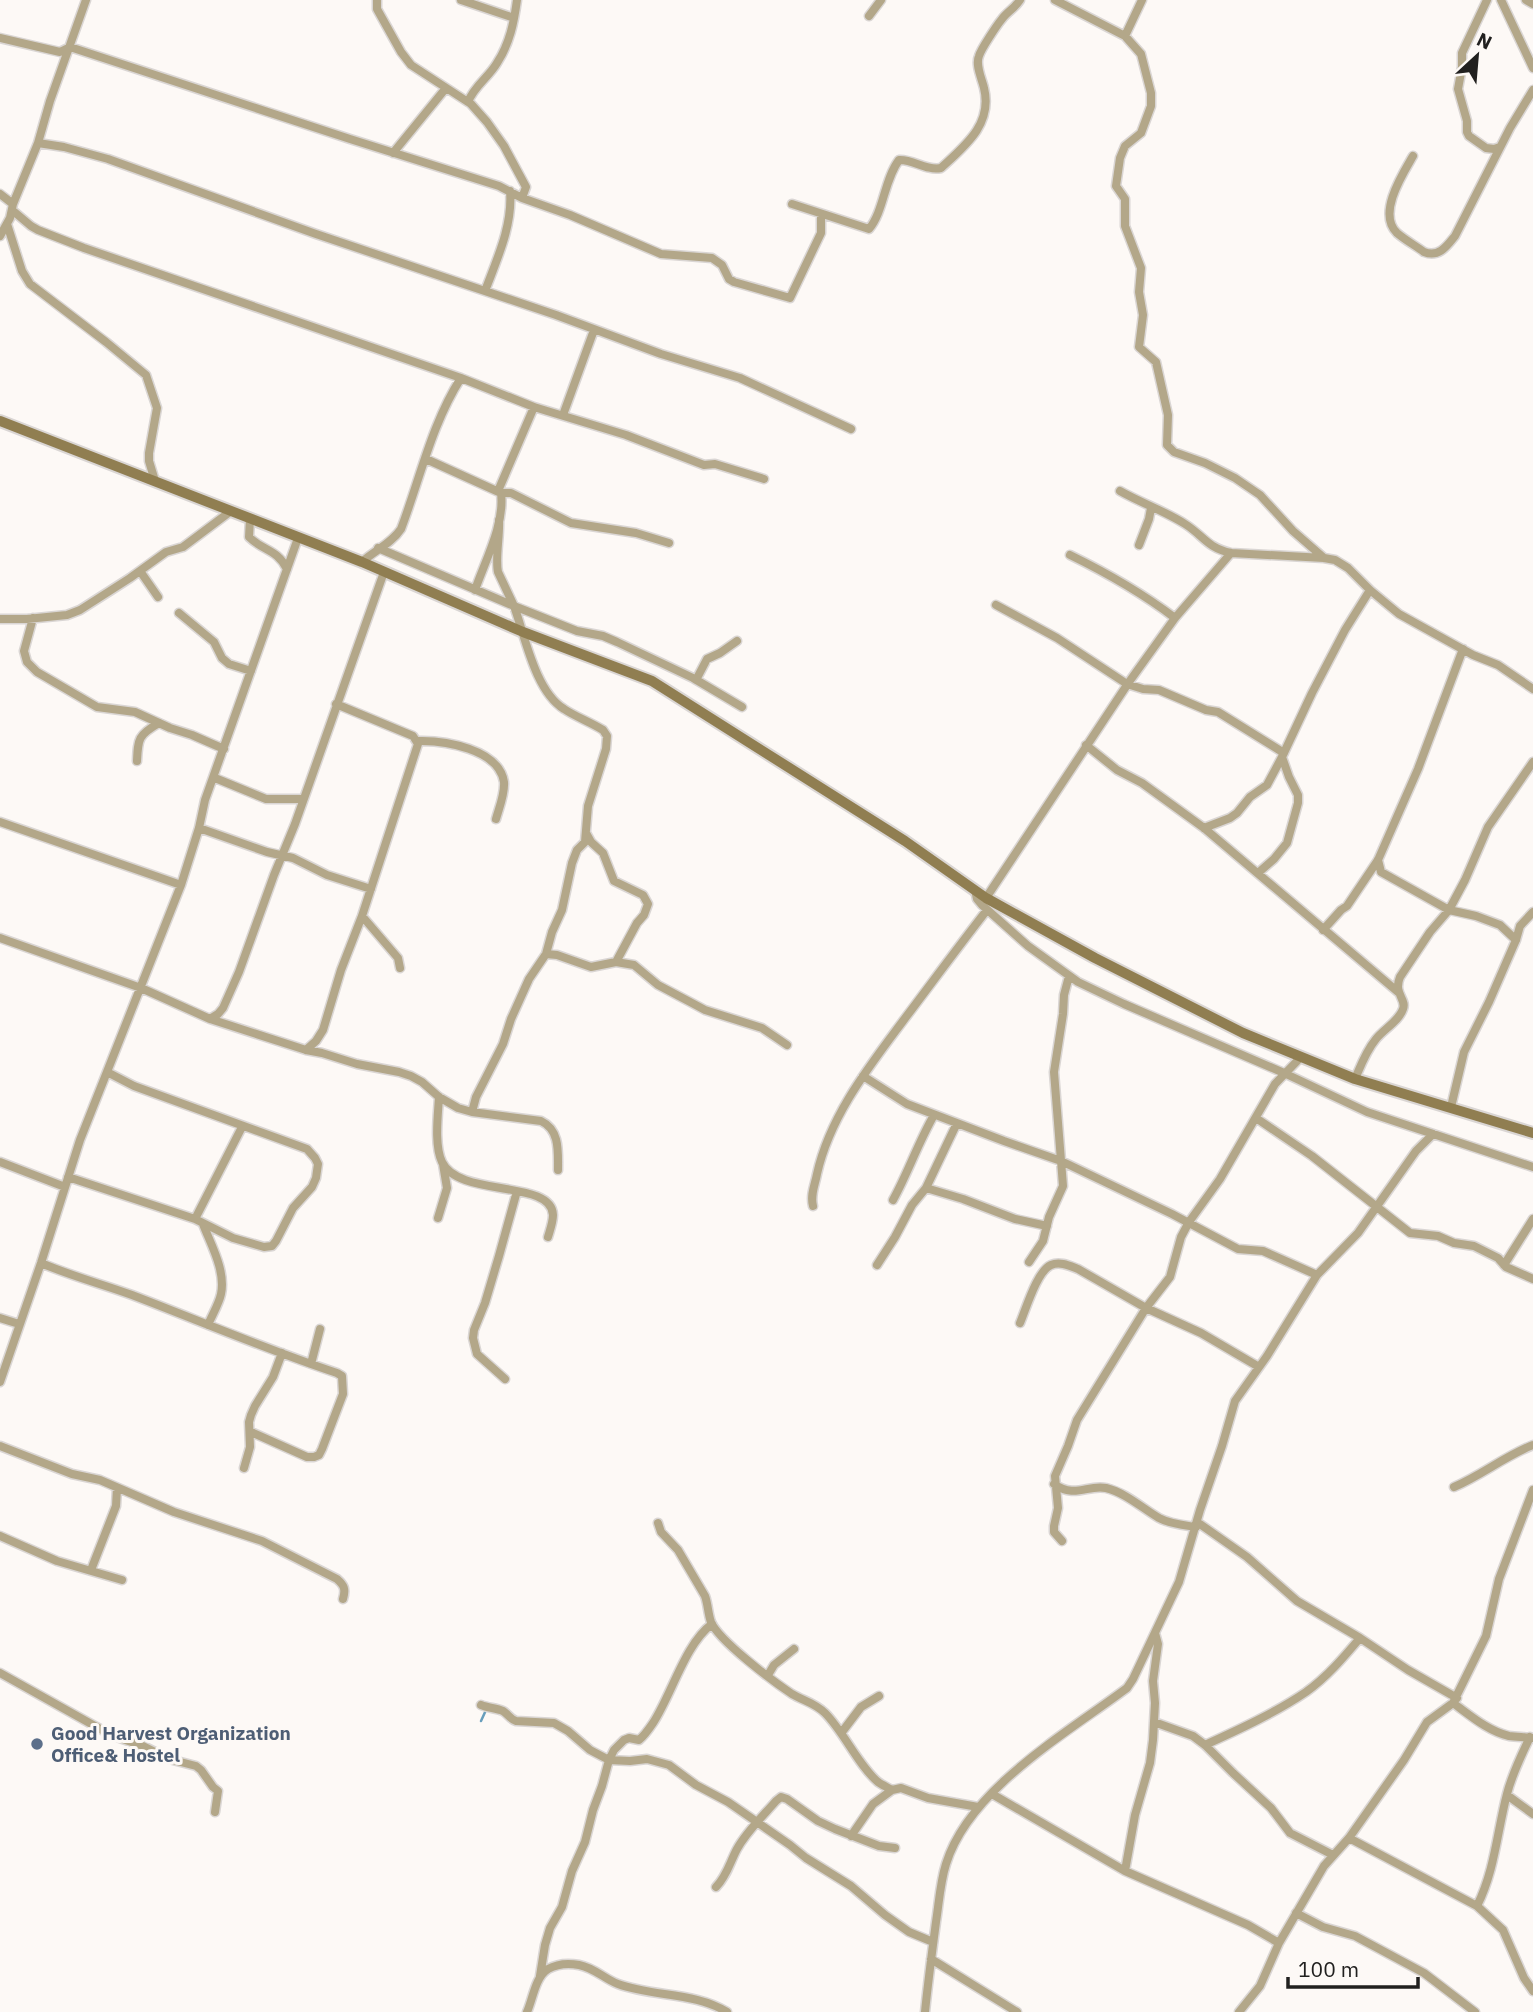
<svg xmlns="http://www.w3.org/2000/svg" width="1533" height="2012" font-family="'IBM Plex Sans',sans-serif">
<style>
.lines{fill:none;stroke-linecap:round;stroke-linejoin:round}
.stream{stroke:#689ebc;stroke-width:2.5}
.minor-casing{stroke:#dad6d4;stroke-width:11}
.secondary-casing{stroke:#dad6d4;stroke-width:14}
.minor{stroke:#b3a789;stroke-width:8}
.secondary{stroke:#907e51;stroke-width:10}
.service-dot{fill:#5c6f8a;stroke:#fdf9f6;stroke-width:2.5}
.labels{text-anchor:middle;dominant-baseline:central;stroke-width:6;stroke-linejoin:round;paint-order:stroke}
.service-label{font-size:19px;font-weight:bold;fill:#4e5e75;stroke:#fdf9f6;text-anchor:start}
</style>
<rect width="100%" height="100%" fill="#fdf9f6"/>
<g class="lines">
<path class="stream" d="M 481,1721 L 486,1710"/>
<defs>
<path id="minor" d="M 377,0 L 377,9 L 401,52 L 411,65 L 471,104 L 487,122 L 504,146 L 526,187 L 522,198
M 461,0 L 514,18
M 1055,0 L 1125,36 L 1142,0
M 1487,0 L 1462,53 L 1462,67 L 1458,89 L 1467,121 L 1467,132 L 1469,136 L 1486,148 L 1494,149 L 1500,147
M 1501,0 L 1533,68
M 1526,0 L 1533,4
M 869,16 L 881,0
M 1125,36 L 1141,54 L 1151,93 L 1151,106 L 1141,133 L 1125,146 L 1120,158 L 1116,186 L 1125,199 L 1125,226 L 1141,268 L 1139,292 L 1143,315 L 1139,347 L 1156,362 L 1168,415 L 1167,445 L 1174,452 L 1205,463 L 1235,478 L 1260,495 L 1293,531 L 1324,558
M 0,38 L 60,52 L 70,47 L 350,139 L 499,186 L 522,198 L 570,215 L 661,254 L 712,258 L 722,265 L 729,279 L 734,282 L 790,298 L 821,233 L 821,214
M 468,102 C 474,86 489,77 497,63 C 510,43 514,22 517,0
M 38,143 L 64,147 L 108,159 L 316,234 L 556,315 L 661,354 L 740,378 L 851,429
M 393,153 L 446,88
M 1413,156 C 1402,175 1377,214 1397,233 C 1405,240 1416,246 1424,252 C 1439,258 1447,246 1455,236 L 1510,128 L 1533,90
M 0,194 L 13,204
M 792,204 L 869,229 C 884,211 884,180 899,160 C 913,159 926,171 941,168 C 965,146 993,124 984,88 C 982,79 975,65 979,56 C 981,49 997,25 1002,19 C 1007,12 1015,8 1020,0
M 12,210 L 31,226 L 38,230 L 84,248 L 461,378 L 534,407 L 626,435 L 704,465 L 715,464 L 764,479
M 7,224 L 22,271 L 30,284 L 106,342 L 146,375 L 157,408 L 149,453 L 149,461 L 155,481
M 0,236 L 10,218 L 13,204 L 38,143 L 50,101 L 86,0
M 485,291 C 497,259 513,225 510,191
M 563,415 L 594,330
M 426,459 L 501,493 C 505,524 485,561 475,590
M 498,491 L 534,407
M 1120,491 C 1141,503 1165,511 1185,524 C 1204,536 1206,547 1231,553 L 1324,558 L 1335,560 L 1348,568 L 1370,590 L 1399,614 L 1473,655 L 1498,665 L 1533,689
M 501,493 L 511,493 L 571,523 L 636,533 L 669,543
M 250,519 L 249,537 C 263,551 277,549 287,569
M 499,520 C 500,536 495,558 498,572 L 514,606 L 577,631 L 603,636 L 617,642 L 693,678 L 742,707
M 1139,545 L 1149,519 L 1151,508
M 378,548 L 514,606 C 525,636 535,691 564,709 C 576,717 590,722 603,730 L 607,736 L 606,749 L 588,806 L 585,842 L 577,850 L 572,863 L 562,910 L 552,932 L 546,954 L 529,979 L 511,1019 L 503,1044 L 476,1097 L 472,1112
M 1070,555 C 1107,573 1142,593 1175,618
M 362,562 C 375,550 391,544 401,529 C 420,479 432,423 461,378
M 140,571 L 158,597
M 996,605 L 1057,638 L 1127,684 L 1143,689 L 1159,690 L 1206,710 L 1218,712 L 1284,753
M 179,613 L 214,642 L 222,658 L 229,664 L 251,671
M 33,618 L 24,651 L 27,662 L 37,672 L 97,707 L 135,712 L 170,728 L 192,735 L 224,749
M 0,619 L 27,619 L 67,615 L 80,610 L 130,578 L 166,552 L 183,547 L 231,511
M 696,680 L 707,659 L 720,653 L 737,641
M 417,741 C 444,740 499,749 504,782 C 505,794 499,808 496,819
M 1086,745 L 1117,770 L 1142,783 L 1204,828 L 1398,992
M 137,761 C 138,739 138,735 159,723
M 215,778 L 266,799 L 303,799
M 0,822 L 181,885
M 199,828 L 267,852 L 293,858 L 327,875 L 371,889
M 1204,828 L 1230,818 L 1237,813 L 1250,797 L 1267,785 L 1282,757 L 1312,693 L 1345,630 L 1370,590
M 586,833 L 591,842 L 603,853 L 614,881 L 643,895 L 648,904 L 644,915 L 637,923 L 616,962
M 1378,860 L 1381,872 L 1449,910 L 1476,916 L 1500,925 L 1516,940
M 1258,873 L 1274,859 L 1287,843 L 1298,803 L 1298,795 L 1289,777 L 1282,757
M 975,890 L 977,899 L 982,905 L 1028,946 L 1078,982 L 1124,1004 L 1284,1073 L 1367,1112 L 1533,1167
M 986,898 L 1129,682 L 1175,618 L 1231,553
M 362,916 L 398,958 L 400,968
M 1323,930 L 1341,910 L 1347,906 L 1378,860 L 1418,769 L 1463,649
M 0,938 L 141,988 L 210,1019 L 306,1050 L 322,1053 L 357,1064 L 399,1072 L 411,1076 L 422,1082 L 439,1097 L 458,1108 L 472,1112 L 541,1121 C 560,1130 558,1151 558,1170
M 546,954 L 557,955 L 591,967 L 616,962 L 634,965 L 658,985 L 692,1003 L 705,1010 L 762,1028 L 787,1045
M 210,1019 L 218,1014 L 223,1008 L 239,972 L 274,875 L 295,824 L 384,572
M 306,1050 L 316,1041 L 323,1030 L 341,970 L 362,916 L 418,744 L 413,736 L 336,704
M 863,1076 L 907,1104 L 1004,1141 L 1061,1161 L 1172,1214 L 1238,1249 L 1263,1251 L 1317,1275
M 1355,1079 C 1361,1065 1366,1051 1376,1039 C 1384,1029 1399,1021 1403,1009 C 1407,999 1393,994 1400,977 L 1430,932 L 1449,910 L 1465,880 L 1488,827 L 1533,762
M 439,1097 C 438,1115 434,1145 442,1162 C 459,1198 552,1179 553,1215 C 553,1222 550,1230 548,1237
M 1451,1107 L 1464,1052 L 1489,1002 L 1516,940 L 1520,926 L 1533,912
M 1256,1118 L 1312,1156 L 1410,1233 L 1438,1236 L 1454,1243 L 1474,1246 L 1498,1258 L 1506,1267 L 1533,1279
M 0,1162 L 65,1187
M 68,1177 L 195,1219 L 233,1238 L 264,1247 L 272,1246 L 276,1241 L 293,1208 L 312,1187 L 316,1178 L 318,1164 L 315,1158 L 307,1149 L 134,1086 L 107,1072
M 926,1188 L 963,1199 L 1015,1219 L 1047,1226
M 893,1200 C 908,1173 918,1143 934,1115
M 813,1206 C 810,1195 815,1185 817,1174 C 830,1116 868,1068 903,1021 C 931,984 958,947 987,910
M 438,1218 L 447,1188 L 443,1164
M 195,1219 L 242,1127
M 203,1224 C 211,1245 226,1271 221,1294 C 219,1304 212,1315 208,1325
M 1029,1262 L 1043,1241 L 1049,1217 L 1063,1186 L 1054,1072 L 1063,1014 L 1064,995 L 1069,976
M 41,1263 C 71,1276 102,1284 132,1295 C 200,1321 268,1350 337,1373 L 342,1376 L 343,1394 L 322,1449 L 319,1455 L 314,1457 L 307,1457 L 251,1432
M 877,1265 L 895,1237 L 912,1205 L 926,1188 L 957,1123
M 1504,1265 L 1533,1219
M 0,1318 L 19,1324
M 1020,1323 C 1026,1309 1037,1271 1051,1265 C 1060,1261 1070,1266 1078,1269 L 1146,1308 L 1201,1333 L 1259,1367
M 311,1364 L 320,1329
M 505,1379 L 477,1354 L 473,1338 L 474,1330 L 485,1303 L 499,1256 L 517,1191
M 0,1382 L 41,1263 L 80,1140 L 181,885 L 199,828 L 205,800 L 298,538
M 0,1446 L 72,1474 L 100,1480 L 174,1512 L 262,1541 L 337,1579 C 344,1585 346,1589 343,1599
M 244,1468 L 250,1447 L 249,1422 L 251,1415 L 255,1406 L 273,1377 L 282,1353
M 1054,1484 C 1075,1499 1088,1484 1106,1488 C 1126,1493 1142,1508 1159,1518 C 1170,1524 1183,1525 1196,1527
M 1454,1487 C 1482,1475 1505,1456 1533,1445
M 1197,1522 L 1247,1557 L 1297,1601 L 1360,1638 L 1408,1670 L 1457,1698
M 658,1523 L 661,1532 L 678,1550 L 705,1596 C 708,1604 708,1614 711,1622 C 719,1641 774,1682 792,1694 C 804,1701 815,1703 825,1713 C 844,1732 858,1765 878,1782 C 882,1785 887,1787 892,1790
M 0,1536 L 57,1561 L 122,1580
M 1062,1541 L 1054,1532 L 1054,1526 L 1058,1508 L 1055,1476 L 1068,1446 L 1077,1420 L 1146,1308 L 1170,1277 L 1181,1237 L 1189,1222 L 1220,1179 L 1275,1084 L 1301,1057
M 91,1570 L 116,1506 L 117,1488
M 0,1673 L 111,1735 L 143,1746 L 169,1759 L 196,1766 L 201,1770 L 213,1787 L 218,1791 L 215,1812
M 768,1675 L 774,1665 L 794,1649
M 1453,1703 C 1471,1716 1488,1731 1509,1736 C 1517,1737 1525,1737 1533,1738
M 481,1705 C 488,1708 496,1708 503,1711 C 508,1714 510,1719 516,1721 L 554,1723 L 568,1731 L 590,1750 L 609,1760 L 630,1761 L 647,1759 L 669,1765 L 696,1785 L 728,1802 L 790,1845 L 806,1858 L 851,1886 L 885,1915 L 909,1932 L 933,1942
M 1154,1722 L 1193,1736 L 1205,1745 L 1233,1773 L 1271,1808 L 1290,1833 L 1333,1855
M 842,1732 L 861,1707 L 879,1696
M 1205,1745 C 1240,1729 1275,1713 1306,1692 C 1327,1677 1344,1657 1360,1638
M 992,1794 L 1125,1871 L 1248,1925 L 1279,1943
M 1507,1795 L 1533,1814
M 851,1836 L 873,1804 L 892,1790 L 901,1788 L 928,1798 L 978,1807
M 1349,1838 L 1477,1906 L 1503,1930 L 1524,1978 L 1533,1991
M 1125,1871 L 1135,1815 L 1150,1763 L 1153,1740 L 1155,1703 L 1153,1681 L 1158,1644 L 1155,1633
M 716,1887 C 727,1876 730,1862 737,1849 C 747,1831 763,1816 776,1801 L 781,1797 L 787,1799 L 818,1821 L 835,1829 L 879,1846 L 895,1848
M 1477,1906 C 1495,1870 1497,1832 1507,1794 C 1512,1774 1521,1756 1530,1737
M 1296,1913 L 1323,1927 L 1355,1936 L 1424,1973 L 1475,2012
M 931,1959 L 1017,2012
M 540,1976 L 545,1945 L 550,1928 L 562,1907 L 572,1871 L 585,1842 L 593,1810 L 602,1786 L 609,1760 L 614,1750 L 624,1740 L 629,1738 L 639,1740 C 645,1735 649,1729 653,1723 C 672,1694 685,1644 712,1624
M 527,2012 C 533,1999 535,1977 548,1969 C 557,1964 569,1963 579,1965 C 595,1968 604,1979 618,1984 C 653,1997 695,1992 727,2012
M 925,2012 C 928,1982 932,1952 936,1922 C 939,1903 940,1883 946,1864 C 969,1789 1067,1733 1127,1688 L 1133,1679 L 1179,1582 L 1200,1510 L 1222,1446 L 1235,1401 L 1267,1356 L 1317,1275 L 1358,1233 L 1416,1151 L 1433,1134
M 1239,2012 L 1260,1986 L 1279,1943 L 1324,1866 L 1349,1838 L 1404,1760 L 1427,1722 L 1453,1703 L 1486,1636 L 1499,1579 L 1533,1490"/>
<path id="secondary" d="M 0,421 L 362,562 L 523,632 L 652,681 L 905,841 L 986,898 L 1095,958 L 1243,1033 L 1355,1079 L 1533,1133"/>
</defs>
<use href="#minor" class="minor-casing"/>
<use href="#secondary" class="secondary-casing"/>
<use href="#minor" class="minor"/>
<use href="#secondary" class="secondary"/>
</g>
<circle class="service-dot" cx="37" cy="1744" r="7"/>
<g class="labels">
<g class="service-label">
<text x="51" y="1733">Good Harvest Organization<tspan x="51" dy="22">Office&amp; Hostel</tspan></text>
</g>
</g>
<g transform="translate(1477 56) rotate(26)" stroke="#fdf9f6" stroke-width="5" paint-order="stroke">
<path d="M0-5L12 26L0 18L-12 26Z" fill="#21201f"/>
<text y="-10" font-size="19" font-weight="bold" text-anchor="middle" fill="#21201f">N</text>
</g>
<path d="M1288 1977v10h130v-10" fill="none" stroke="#21201f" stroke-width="3.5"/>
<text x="1298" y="1977" font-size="21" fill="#21201f" stroke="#fdf9f6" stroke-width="5" paint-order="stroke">100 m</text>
</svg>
